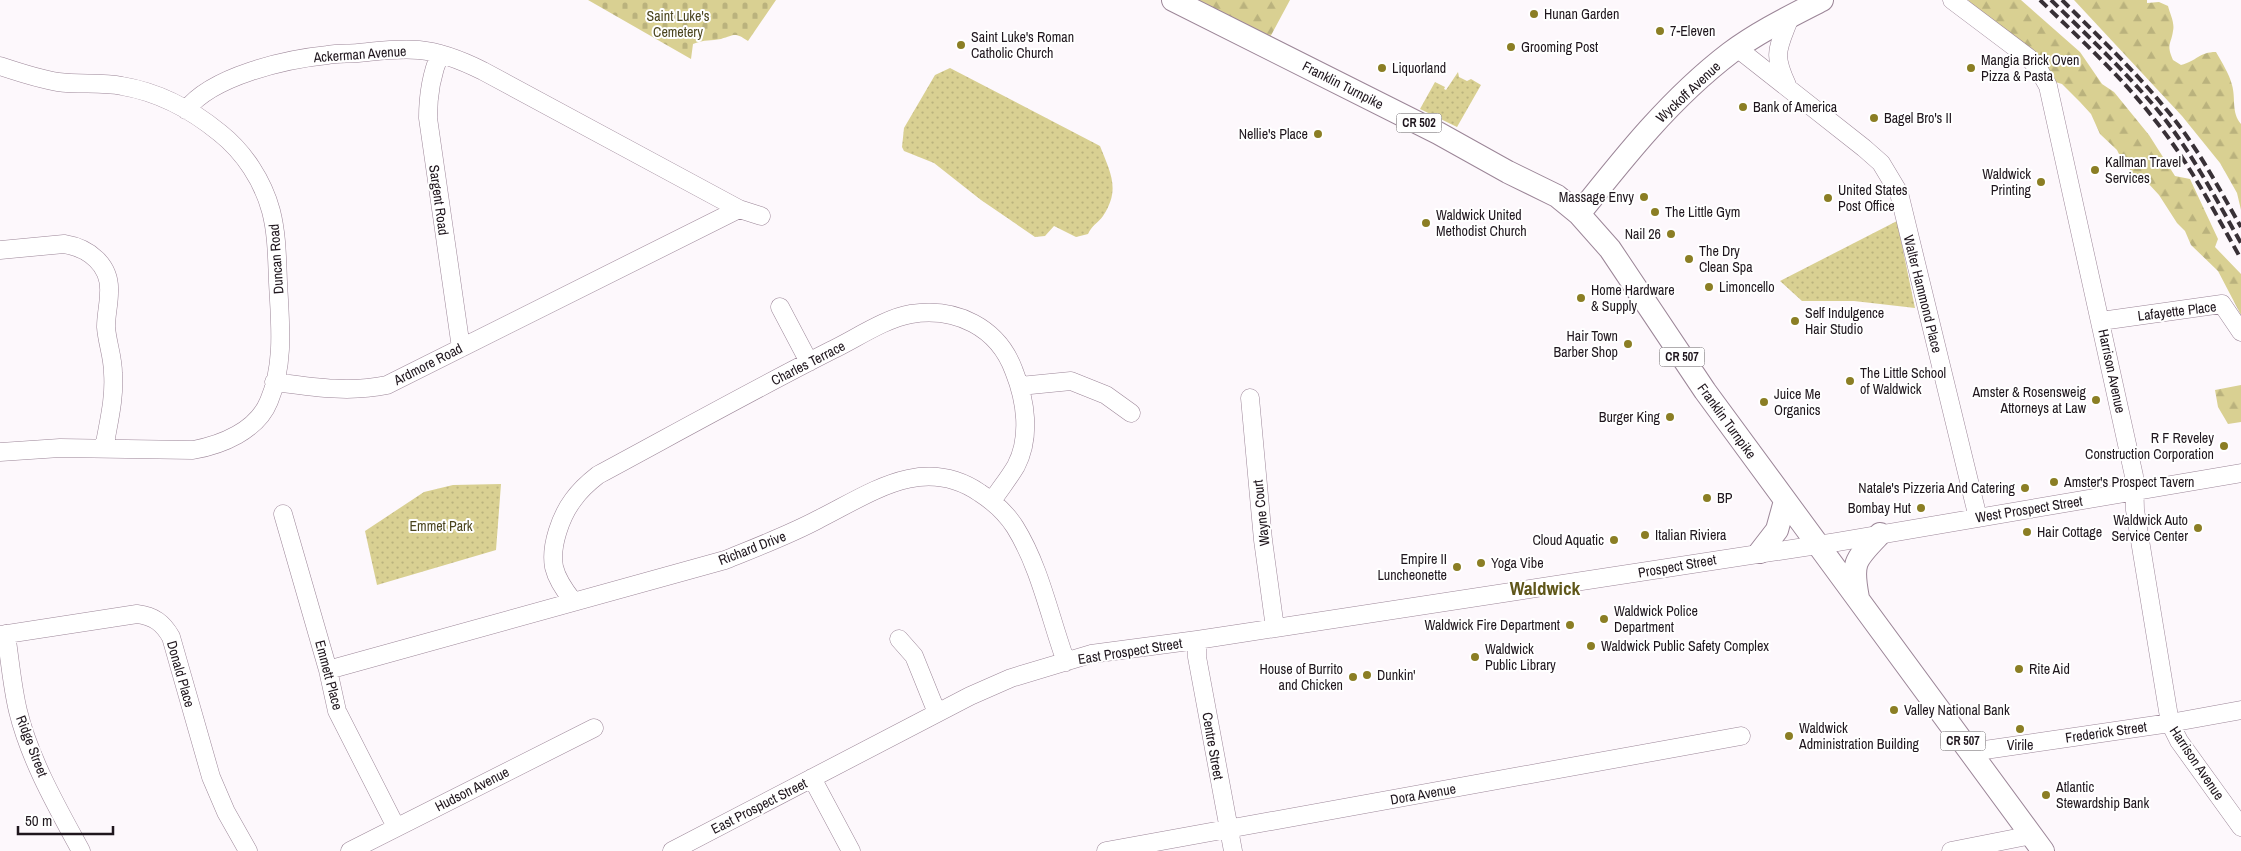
<svg xmlns="http://www.w3.org/2000/svg" width="2241" height="851" font-family="'Archivo Narrow',sans-serif">
<style>
.green{fill:url(#green-dots)}
.forest{fill:url(#forest-firs)}
.cemetery{fill:url(#cemetery-stones)}
.lines{fill:none;stroke-linecap:round;stroke-linejoin:round}
.minor-casing{stroke:#9c8698;stroke-width:19}
.major-casing{stroke:#9c8698;stroke-width:24}
.minor{stroke:#fff;stroke-width:18}
.major{stroke:#fff;stroke-width:22}
.rail{stroke:#383036;stroke-width:4;stroke-dasharray:10 5;stroke-linecap:butt}
.poi-dot{fill:#8b7e24;stroke:#fff;stroke-width:2}
.labels{text-anchor:middle;dominant-baseline:central;stroke-width:4;stroke-linejoin:round;paint-order:stroke}
.shield{fill:#fff;stroke:#625c61;stroke-width:1}
.shield-label{font-size:12px;font-weight:bold;fill:#1f161d}
.poi-label{font-size:14px;fill:#1f161d;stroke:#fff;text-anchor:start}
.park-label{font-size:14px;fill:#4a441e;stroke:#fff}
.street-label{font-size:14px;fill:#1f161d;stroke:#fff}
.district-label{font-size:19px;font-weight:bold;fill:#5f5619;stroke:#fff}
</style>
<defs>
<pattern id="green-dots" width="8" height="8" patternUnits="userSpaceOnUse" patternTransform="scale(1.25)"><rect width="8" height="8" fill="#d9d092"/><path d="M2 2h.1M6 6h.1" fill="none" stroke="#bab27d" stroke-width="1.8" stroke-linecap="round"/></pattern>
<pattern id="forest-firs" width="22" height="20" patternUnits="userSpaceOnUse" patternTransform="scale(1.25)"><rect width="22" height="20" fill="#d9d092"/><path d="M5 1l3.5 6h-7zM16 11l3.5 6h-7z" fill="#bab27d"/></pattern>
<pattern id="cemetery-stones" width="16" height="16" patternUnits="userSpaceOnUse" patternTransform="scale(1.25)"><rect width="16" height="16" fill="#d9d092"/><path d="M2 7V4a2 2 0 0 1 4 0v3zM10 15v-3a2 2 0 0 1 4 0v3z" fill="#bab27d"/></pattern>
</defs>
<rect width="100%" height="100%" fill="#fdf8fc"/>
<path class="green" d="M 950,68 L 1100,146 C 1110,172 1121,189 1103,216 C 1098,223 1092,225 1088,234 L 1076,237 L 1054,226 L 1045,236 L 1035,237 L 981,200 L 934,163 L 904,151 L 902,147 L 904,128 L 935,75 Z
M 1458,72 L 1459,77 L 1467,81 L 1471,79 L 1481,85 L 1457,127 L 1420,109 L 1435,82 L 1445,87 L 1444,89 L 1446,90 Z
M 1897,221 L 1915,308 L 1854,301 L 1802,301 L 1780,281 Z
M 501,484 L 496,550 L 377,585 L 365,531 L 424,492 L 453,485 Z"/>
<path class="forest" d="M 1186,0 L 1290,0 L 1268,41 Z
M 1968,0 L 2021,0 L 2080,52 L 2102,84 L 2114,92 L 2149,135 L 2175,176 L 2190,179 L 2218,239 L 2215,247 L 2241,274 L 2241,315 L 2218,271 L 2191,245 L 2185,231 L 2177,223 L 2159,195 L 2147,182 L 2134,174 L 2123,162 L 2117,150 L 2100,134 L 2091,114 L 2080,102 L 2062,84 L 2049,80 Z
M 2074,0 L 2147,0 L 2147,3 L 2159,2 L 2168,6 C 2170,14 2175,23 2173,31 C 2171,45 2166,44 2173,60 L 2181,65 C 2197,61 2199,52 2216,52 C 2222,63 2229,73 2232,85 C 2236,99 2231,112 2241,124 L 2241,210 L 2237,193 L 2220,163 L 2182,116 Z
M 2241,385 L 2241,422 L 2228,424 L 2218,407 L 2215,390 Z"/>
<path class="cemetery" d="M 588,0 L 776,0 L 748,41 C 734,32 735,35 721,39 C 711,41 705,39 693,44 L 691,59 Z"/>
<g class="lines">
<defs>
<path id="minor" d="M 1952,0 L 2029,58 L 2039,70 L 2048,86 L 2134,476 L 2135,510 L 2170,723 L 2179,741 L 2241,827
M 1737,48 L 1864,148 L 1881,163 L 1899,193 L 1978,518
M 440,54 C 431,75 428,94 428,118 L 461,348
M 0,66 C 18,72 39,79 58,82 C 79,85 101,82 122,86 C 158,92 192,110 220,133 C 244,152 263,181 271,211 C 277,234 277,258 278,282 C 280,322 285,363 269,401 C 257,431 221,445 193,450 L 60,448 L 0,452
M 1787,85 C 1772,53 1778,49 1790,17
M 186,110 C 212,76 286,59 328,55 C 338,53 348,54 358,53 C 379,51 398,48 419,50 C 442,52 463,61 483,71 L 739,209 L 761,216
M 0,250 L 64,244 C 89,248 111,265 109,293 C 109,304 106,315 106,327 C 107,342 113,357 113,373 C 115,399 108,424 104,449
M 780,307 L 809,362
M 2101,321 L 2222,304 L 2241,332
M 274,382 C 312,387 349,393 387,385 L 739,209
M 1020,386 L 1071,381 L 1106,395 L 1131,413
M 1250,398 L 1263,540 L 1275,628
M 283,514 L 328,670 L 337,711 L 396,827
M 573,601 C 565,591 557,580 554,567 C 550,546 561,516 573,500 C 580,490 589,482 598,475 C 676,433 753,390 832,350 C 855,339 886,318 911,314 C 956,307 998,327 1014,371 C 1026,401 1031,437 1016,466 C 1009,478 1000,489 992,501
M 6,634 C 10,660 12,686 18,711 C 30,760 57,807 81,851
M 0,635 L 137,614 C 154,616 163,623 171,637 L 211,777 L 226,812 L 248,851
M 899,639 L 914,656 L 937,713
M 1197,640 L 1197,657 L 1233,851
M 328,670 L 725,560 C 757,547 789,535 819,519 C 871,493 923,454 980,493 C 994,502 1006,513 1015,527 C 1040,567 1050,618 1066,662
M 1971,752 L 2170,723 L 2241,710
M 812,778 L 851,851
M 350,851 L 594,728
M 672,851 L 970,696 L 1011,678 L 1091,654 L 1197,640 L 1837,542 L 2241,473
M 1106,851 L 1741,736
M 1951,851 L 2032,835"/>
<path id="major" d="M 1173,0 L 1438,133 L 1508,172 L 1557,196 L 1579,214 L 1610,249 L 1705,391 L 2043,851
M 1579,214 C 1625,156 1671,98 1730,53 C 1758,32 1791,16 1822,0
M 1760,552 L 1777,530 L 1785,501
M 1858,598 C 1851,562 1855,560 1880,534"/>
</defs>
<use href="#minor" class="minor-casing"/>
<use href="#major" class="major-casing"/>
<use href="#minor" class="minor"/>
<use href="#major" class="major"/>
<path class="rail" d="M 2040,0 C 2079,38 2121,76 2154,119 C 2189,162 2214,211 2241,259
M 2051,0 C 2088,36 2127,73 2160,113 C 2192,153 2216,199 2241,243
M 2062,0 C 2097,35 2134,70 2165,108 C 2196,144 2218,187 2241,227"/>
</g>
<g class="poi-dot">
<circle cx="1534" cy="14" r="5"/>
<circle cx="1660" cy="31" r="5"/>
<circle cx="961" cy="45" r="5"/>
<circle cx="1511" cy="47" r="5"/>
<circle cx="1382" cy="68" r="5"/>
<circle cx="1971" cy="68" r="5"/>
<circle cx="1743" cy="107" r="5"/>
<circle cx="1874" cy="118" r="5"/>
<circle cx="1318" cy="134" r="5"/>
<circle cx="2095" cy="170" r="5"/>
<circle cx="2041" cy="182" r="5"/>
<circle cx="1644" cy="197" r="5"/>
<circle cx="1828" cy="198" r="5"/>
<circle cx="1655" cy="212" r="5"/>
<circle cx="1426" cy="223" r="5"/>
<circle cx="1671" cy="234" r="5"/>
<circle cx="1689" cy="259" r="5"/>
<circle cx="1709" cy="287" r="5"/>
<circle cx="1581" cy="298" r="5"/>
<circle cx="1795" cy="321" r="5"/>
<circle cx="1628" cy="344" r="5"/>
<circle cx="1850" cy="381" r="5"/>
<circle cx="2096" cy="400" r="5"/>
<circle cx="1764" cy="402" r="5"/>
<circle cx="1670" cy="417" r="5"/>
<circle cx="2224" cy="446" r="5"/>
<circle cx="2054" cy="482" r="5"/>
<circle cx="2025" cy="488" r="5"/>
<circle cx="1707" cy="498" r="5"/>
<circle cx="1921" cy="508" r="5"/>
<circle cx="2198" cy="528" r="5"/>
<circle cx="2027" cy="532" r="5"/>
<circle cx="1645" cy="535" r="5"/>
<circle cx="1614" cy="540" r="5"/>
<circle cx="1481" cy="563" r="5"/>
<circle cx="1457" cy="567" r="5"/>
<circle cx="1604" cy="619" r="5"/>
<circle cx="1570" cy="625" r="5"/>
<circle cx="1591" cy="646" r="5"/>
<circle cx="1475" cy="657" r="5"/>
<circle cx="2019" cy="669" r="5"/>
<circle cx="1367" cy="675" r="5"/>
<circle cx="1353" cy="677" r="5"/>
<circle cx="1894" cy="710" r="5"/>
<circle cx="2020" cy="729" r="5"/>
<circle cx="1789" cy="736" r="5"/>
<circle cx="2046" cy="795" r="5"/>
</g>
<g class="labels">
<g class="shield">
<rect x="1396.5" y="113.5" width="45" height="19" rx="4"/>
<rect x="1659.5" y="347.5" width="45" height="19" rx="4"/>
<rect x="1940.5" y="731.5" width="45" height="19" rx="4"/>
</g>
<g class="shield-label">
<text x="1419" y="123">CR 502</text>
<text x="1682" y="357">CR 507</text>
<text x="1963" y="741">CR 507</text>
</g>
<g class="poi-label">
<text x="1544" y="14">Hunan Garden</text>
<text x="1670" y="31">7-Eleven</text>
<text x="971" y="37">Saint Luke's Roman<tspan x="971" dy="16">Catholic Church</tspan></text>
<text x="1521" y="47">Grooming Post</text>
<text x="1981" y="60">Mangia Brick Oven<tspan x="1981" dy="16">Pizza &amp; Pasta</tspan></text>
<text x="1392" y="68">Liquorland</text>
<text x="1753" y="107">Bank of America</text>
<text x="1884" y="118">Bagel Bro's II</text>
<text x="1308" y="134" text-anchor="end">Nellie's Place</text>
<text x="2105" y="162">Kallman Travel<tspan x="2105" dy="16">Services</tspan></text>
<text x="2031" y="174" text-anchor="end">Waldwick<tspan x="2031" dy="16">Printing</tspan></text>
<text x="1838" y="190">United States<tspan x="1838" dy="16">Post Office</tspan></text>
<text x="1634" y="197" text-anchor="end">Massage Envy</text>
<text x="1665" y="212">The Little Gym</text>
<text x="1436" y="215">Waldwick United<tspan x="1436" dy="16">Methodist Church</tspan></text>
<text x="1661" y="234" text-anchor="end">Nail 26</text>
<text x="1699" y="251">The Dry<tspan x="1699" dy="16">Clean Spa</tspan></text>
<text x="1719" y="287">Limoncello</text>
<text x="1591" y="290">Home Hardware<tspan x="1591" dy="16">&amp; Supply</tspan></text>
<text x="1805" y="313">Self Indulgence<tspan x="1805" dy="16">Hair Studio</tspan></text>
<text x="1618" y="336" text-anchor="end">Hair Town<tspan x="1618" dy="16">Barber Shop</tspan></text>
<text x="1860" y="373">The Little School<tspan x="1860" dy="16">of Waldwick</tspan></text>
<text x="2086" y="392" text-anchor="end">Amster &amp; Rosensweig<tspan x="2086" dy="16">Attorneys at Law</tspan></text>
<text x="1774" y="394">Juice Me<tspan x="1774" dy="16">Organics</tspan></text>
<text x="1660" y="417" text-anchor="end">Burger King</text>
<text x="2214" y="438" text-anchor="end">R F Reveley<tspan x="2214" dy="16">Construction Corporation</tspan></text>
<text x="2064" y="482">Amster's Prospect Tavern</text>
<text x="2015" y="488" text-anchor="end">Natale's Pizzeria And Catering</text>
<text x="1717" y="498">BP</text>
<text x="1911" y="508" text-anchor="end">Bombay Hut</text>
<text x="2188" y="520" text-anchor="end">Waldwick Auto<tspan x="2188" dy="16">Service Center</tspan></text>
<text x="2037" y="532">Hair Cottage</text>
<text x="1655" y="535">Italian Riviera</text>
<text x="1604" y="540" text-anchor="end">Cloud Aquatic</text>
<text x="1447" y="559" text-anchor="end">Empire II<tspan x="1447" dy="16">Luncheonette</tspan></text>
<text x="1491" y="563">Yoga Vibe</text>
<text x="1614" y="611">Waldwick Police<tspan x="1614" dy="16">Department</tspan></text>
<text x="1560" y="625" text-anchor="end">Waldwick Fire Department</text>
<text x="1601" y="646">Waldwick Public Safety Complex</text>
<text x="1485" y="649">Waldwick<tspan x="1485" dy="16">Public Library</tspan></text>
<text x="1343" y="669" text-anchor="end">House of Burrito<tspan x="1343" dy="16">and Chicken</tspan></text>
<text x="2029" y="669">Rite Aid</text>
<text x="1377" y="675">Dunkin'</text>
<text x="1904" y="710">Valley National Bank</text>
<text x="1799" y="728">Waldwick<tspan x="1799" dy="16">Administration Building</tspan></text>
<text x="2020" y="745" text-anchor="middle">Virile</text>
<text x="2056" y="787">Atlantic<tspan x="2056" dy="16">Stewardship Bank</tspan></text>
</g>
<g class="park-label">
<text x="678" y="16">Saint Luke's<tspan x="678" dy="16">Cemetery</tspan></text>
<text x="441" y="526">Emmet Park</text>
</g>
<g class="street-label">
<text transform="translate(360 54) rotate(-4)">Ackerman Avenue</text>
<text transform="translate(1343 85) rotate(27)">Franklin Turnpike</text>
<text transform="translate(1688 92) rotate(-43)">Wyckoff Avenue</text>
<text transform="translate(439 200) rotate(82)">Sargent Road</text>
<text transform="translate(276 259) rotate(-94)">Duncan Road</text>
<text transform="translate(1923 294) rotate(76)">Walter Hammond Place</text>
<text transform="translate(2177 311) rotate(-7)">Lafayette Place</text>
<text transform="translate(808 363) rotate(-27)">Charles Terrace</text>
<text transform="translate(428 364) rotate(-27)">Ardmore Road</text>
<text transform="translate(2112 371) rotate(78)">Harrison Avenue</text>
<text transform="translate(1727 421) rotate(54)">Franklin Turnpike</text>
<text transform="translate(2029 509) rotate(-9)">West Prospect Street</text>
<text transform="translate(1261 513) rotate(-96)">Wayne Court</text>
<text transform="translate(752 548) rotate(-21)">Richard Drive</text>
<text transform="translate(1677 566) rotate(-10)">Prospect Street</text>
<text transform="translate(1130 651) rotate(-9)">East Prospect Street</text>
<text transform="translate(181 674) rotate(74)">Donald Place</text>
<text transform="translate(329 675) rotate(75)">Emmett Place</text>
<text transform="translate(2106 732) rotate(-8)">Frederick Street</text>
<text transform="translate(32 746) rotate(69)">Ridge Street</text>
<text transform="translate(1213 746) rotate(80)">Centre Street</text>
<text transform="translate(2197 763) rotate(56)">Harrison Avenue</text>
<text transform="translate(472 789) rotate(-27)">Hudson Avenue</text>
<text transform="translate(1423 794) rotate(-10)">Dora Avenue</text>
<text transform="translate(759 806) rotate(-27)">East Prospect Street</text>
</g>
<g class="district-label">
<text x="1545" y="588">Waldwick</text>
</g>
</g>
<path d="M18 826v8h95v-8" fill="none" stroke="#1f161d" stroke-width="2.5"/>
<text x="25" y="826" font-size="15" fill="#1f161d" stroke="#ffffff" stroke-width="4" paint-order="stroke">50 m</text>
</svg>
